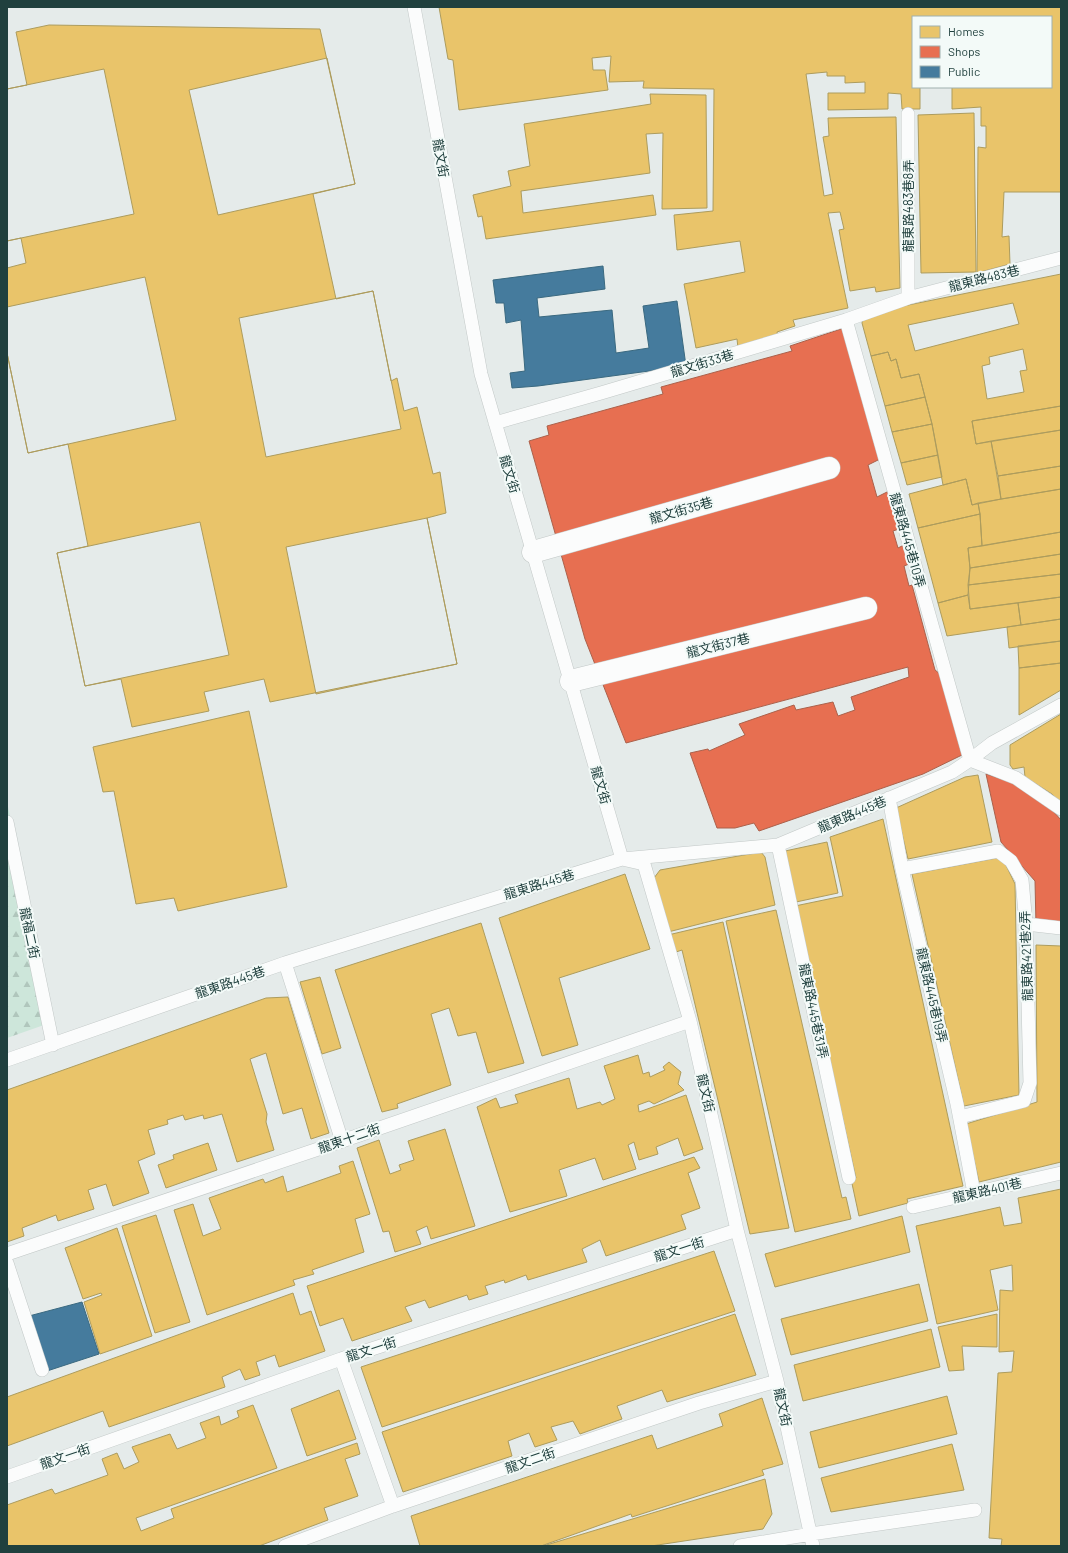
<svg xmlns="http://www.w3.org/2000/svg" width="1068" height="1553" font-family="Barlow,'Noto Sans TC',sans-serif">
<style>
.forest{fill:url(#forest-firs)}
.homes{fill:#e9c46a;stroke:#ad9c5d;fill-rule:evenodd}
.shops{fill:#e76f51;stroke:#ab614b}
.public{fill:#457b9d;stroke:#3a6980}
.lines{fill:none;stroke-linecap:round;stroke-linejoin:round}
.service-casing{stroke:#c2c8c7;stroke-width:14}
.minor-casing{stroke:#c2c8c7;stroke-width:23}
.service{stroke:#fbfcfc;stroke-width:13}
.minor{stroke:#fbfcfc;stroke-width:22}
.labels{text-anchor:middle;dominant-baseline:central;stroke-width:4;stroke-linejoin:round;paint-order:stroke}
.street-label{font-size:13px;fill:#20403e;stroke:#f3faf8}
</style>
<defs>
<pattern id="forest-firs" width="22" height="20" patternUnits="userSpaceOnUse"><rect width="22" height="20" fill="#cde6da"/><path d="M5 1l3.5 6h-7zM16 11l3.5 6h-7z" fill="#b0c6bc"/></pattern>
</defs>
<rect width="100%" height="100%" fill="#e5ebea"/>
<path class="forest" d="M 7,802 L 49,1002 L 44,1025 L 7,1038 Z"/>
<path class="homes" d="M 439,7 L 1061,7 L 1061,192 L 1004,192 L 1002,237 L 1009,236 L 1010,264 L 977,273 L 978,147 L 986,148 L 986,126 L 981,126 L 981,107 L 952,109 L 952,87 L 1051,87 L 1051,17 L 913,17 L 913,87 L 920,87 L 920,109 L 902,109 L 901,94 L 888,93 L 888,109 L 828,110 L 828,93 L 865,93 L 865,82 L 845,83 L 845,76 L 827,76 L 827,72 L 806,74 L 824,196 L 833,194 L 823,137 L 829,136 L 828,118 L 896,117 L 900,288 L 876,292 L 875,287 L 850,291 L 839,230 L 844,229 L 840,212 L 828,213 L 848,308 L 793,320 L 795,326 L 777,332 L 778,337 L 738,348 L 737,339 L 696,348 L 684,284 L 745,272 L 740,241 L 677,250 L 674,215 L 713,211 L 714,89 L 643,88 L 644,81 L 609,82 L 611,56 L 592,58 L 593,70 L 605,70 L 608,90 L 459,110 L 453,60 L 448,59 Z
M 49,25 L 320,29 L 355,184 L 313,194 L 336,299 L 373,291 L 391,381 L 397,378 L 404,411 L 417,407 L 433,474 L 440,472 L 446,513 L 427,518 L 457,664 L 270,702 L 264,679 L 204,692 L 209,711 L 132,727 L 121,679 L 85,686 L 57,553 L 88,546 L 68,444 L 28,453 L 7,353 L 7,268 L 26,263 L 21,238 L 7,241 L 7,89 L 27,85 L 16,32 Z
M 327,58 L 355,184 L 218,215 L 189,90 Z
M 104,69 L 134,214 L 7,241 L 7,89 Z
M 650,94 L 706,95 L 707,208 L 662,209 L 663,133 L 646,134 L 650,173 L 521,191 L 523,213 L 653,195 L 656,215 L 486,239 L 482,216 L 478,217 L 473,195 L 511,186 L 508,171 L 530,166 L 524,124 L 651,104 Z
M 974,113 L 976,272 L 921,273 L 918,115 Z
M 1061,274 L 1061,406 L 972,421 L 976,444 L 991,441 L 1001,499 L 972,505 L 966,479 L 943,485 L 932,424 L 919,374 L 901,378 L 896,359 L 891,361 L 888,352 L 871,356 L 862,323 L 864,314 ZM 1013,303 L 1019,324 L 915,351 L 908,325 ZM 1023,349 L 1027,370 L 1020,371 L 1024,392 L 987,399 L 982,366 L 990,364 L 989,357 Z
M 145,277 L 176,420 L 28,453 L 7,353 L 7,307 Z
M 373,291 L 401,429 L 266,457 L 239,318 Z
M 888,352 L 891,361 L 896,359 L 901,378 L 919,374 L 925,397 L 885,406 L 871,356 Z
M 925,397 L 932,424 L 892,432 L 885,406 Z
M 1061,406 L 1061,430 L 976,444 L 972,421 Z
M 932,424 L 938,455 L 901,463 L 892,432 Z
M 1061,430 L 1061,466 L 998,476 L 991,441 Z
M 938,455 L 942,477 L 907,485 L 901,463 Z
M 1061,466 L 1061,489 L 1001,499 L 998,476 Z
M 966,479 L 972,505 L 978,503 L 980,514 L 918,528 L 909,494 Z
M 1061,489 L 1061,532 L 982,546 L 980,514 L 978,503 Z
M 980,514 L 982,546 L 968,548 L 970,568 L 968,595 L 938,603 L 918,528 Z
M 427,518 L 457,664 L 316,694 L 286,547 Z
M 200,522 L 229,655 L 85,686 L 57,553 Z
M 1061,532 L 1061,554 L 970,568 L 968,548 Z
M 1061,554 L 1061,574 L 968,585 L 970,568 Z
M 1061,574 L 1061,597 L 970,609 L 968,585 Z
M 968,595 L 970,609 L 1018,603 L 1021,625 L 947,636 L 938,603 Z
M 1061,597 L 1061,619 L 1021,625 L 1018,603 Z
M 1061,619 L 1061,641 L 1009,648 L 1007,627 Z
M 1061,641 L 1061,663 L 1019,668 L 1018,646 Z
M 1061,663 L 1061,690 L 1019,715 L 1019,668 Z
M 249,711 L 287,887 L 178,911 L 174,898 L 136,904 L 114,791 L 103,792 L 93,747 Z
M 1061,714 L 1061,803 L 1052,794 L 1025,777 L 1024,767 L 1013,769 L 1010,765 L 1010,745 Z
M 978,775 L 992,842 L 908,859 L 896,808 L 965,777 Z
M 883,819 L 963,1186 L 907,1199 L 908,1203 L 859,1216 L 851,1179 L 856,1178 L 795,906 L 843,896 L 830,837 Z
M 827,842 L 838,893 L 796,902 L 785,851 Z
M 761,852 L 765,857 L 775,905 L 668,932 L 654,878 L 660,870 Z
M 1002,857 L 1015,884 L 1019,1095 L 964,1106 L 912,874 Z
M 625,874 L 650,949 L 559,978 L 578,1045 L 542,1056 L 499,918 Z
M 776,910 L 842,1198 L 846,1197 L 851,1219 L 795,1232 L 726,921 Z
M 723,922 L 789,1228 L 750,1234 L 682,950 L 673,953 L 668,935 Z
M 481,923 L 524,1063 L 488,1073 L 476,1032 L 458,1036 L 449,1008 L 431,1014 L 451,1085 L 397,1104 L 398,1108 L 382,1112 L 335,970 Z
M 1036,945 L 1061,946 L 1061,1162 L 979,1182 L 966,1124 L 1037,1102 Z
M 320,977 L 341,1048 L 322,1054 L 300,982 Z
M 288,997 L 329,1133 L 311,1139 L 302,1108 L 283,1114 L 266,1053 L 250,1059 L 267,1114 L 266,1122 L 274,1150 L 237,1162 L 222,1114 L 204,1119 L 203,1115 L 185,1120 L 183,1115 L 167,1120 L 168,1124 L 148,1130 L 155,1154 L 138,1161 L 149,1193 L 113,1206 L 106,1184 L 88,1190 L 94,1209 L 58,1221 L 56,1215 L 22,1228 L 24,1236 L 7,1242 L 7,1090 L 266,998 Z
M 638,1055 L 643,1074 L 649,1072 L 650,1077 L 665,1070 L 663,1067 L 669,1062 L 681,1072 L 678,1084 L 684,1090 L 654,1104 L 649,1101 L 638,1105 L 639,1112 L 686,1095 L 703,1149 L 684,1156 L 678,1138 L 656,1147 L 658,1154 L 639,1160 L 634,1142 L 628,1145 L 636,1169 L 603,1180 L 595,1158 L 559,1170 L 567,1196 L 510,1212 L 477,1107 L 496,1098 L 500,1108 L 518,1103 L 515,1095 L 569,1078 L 577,1109 L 600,1102 L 602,1105 L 615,1099 L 604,1066 Z
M 445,1129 L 475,1226 L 431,1239 L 427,1226 L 416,1231 L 421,1244 L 395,1252 L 389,1231 L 383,1232 L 357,1148 L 379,1140 L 390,1174 L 401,1170 L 399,1165 L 414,1160 L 408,1141 Z
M 208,1143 L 217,1170 L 166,1188 L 158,1165 L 174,1159 L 173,1155 Z
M 694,1157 L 700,1168 L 688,1173 L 700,1208 L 681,1215 L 686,1229 L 606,1256 L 600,1240 L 582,1249 L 587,1262 L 528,1280 L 526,1275 L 505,1283 L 504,1280 L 485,1286 L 488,1294 L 469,1300 L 467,1295 L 429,1308 L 425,1300 L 405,1307 L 412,1321 L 352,1341 L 343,1318 L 320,1326 L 307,1286 Z
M 353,1161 L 370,1214 L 355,1219 L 364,1252 L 312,1270 L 314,1274 L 293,1280 L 295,1285 L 207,1315 L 174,1210 L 193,1204 L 203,1236 L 221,1229 L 209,1198 L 263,1179 L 265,1183 L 283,1176 L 287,1192 L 341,1173 L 339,1166 Z
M 1061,1189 L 1061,1546 L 1001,1546 L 1002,1539 L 989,1538 L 998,1373 L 1012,1372 L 1014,1351 L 999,1352 L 1000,1290 L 1013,1291 L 1012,1265 L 990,1270 L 998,1310 L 937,1324 L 916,1226 L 1000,1207 L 1004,1226 L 1022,1223 L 1018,1198 Z
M 156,1215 L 190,1322 L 155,1333 L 122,1226 Z
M 902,1216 L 910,1252 L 775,1287 L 765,1254 Z
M 117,1228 L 152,1336 L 100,1354 L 84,1302 L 102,1295 L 101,1293 L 83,1299 L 65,1248 Z
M 714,1251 L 735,1311 L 382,1427 L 361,1367 Z
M 919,1284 L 928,1321 L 791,1355 L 781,1319 Z
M 293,1293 L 300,1315 L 311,1311 L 325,1351 L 279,1367 L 275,1355 L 256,1362 L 260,1375 L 245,1380 L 240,1369 L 222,1377 L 225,1387 L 109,1427 L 103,1411 L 7,1446 L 7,1397 Z
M 735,1314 L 756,1375 L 667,1402 L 662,1390 L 617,1406 L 622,1419 L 580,1434 L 573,1421 L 551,1427 L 557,1440 L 535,1447 L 529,1433 L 508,1441 L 512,1456 L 403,1492 L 382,1432 Z
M 997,1314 L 997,1347 L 962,1346 L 964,1370 L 949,1371 L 938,1327 Z
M 931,1329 L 940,1367 L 803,1401 L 794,1365 Z
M 339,1390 L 356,1439 L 307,1456 L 291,1409 Z
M 947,1396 L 957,1434 L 819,1468 L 810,1432 Z
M 762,1398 L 783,1464 L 762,1470 L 764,1475 L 632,1517 L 631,1514 L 541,1546 L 420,1546 L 411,1516 L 652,1435 L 657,1449 L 723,1426 L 719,1414 Z
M 253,1405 L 277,1468 L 136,1518 L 141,1531 L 174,1518 L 171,1509 L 357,1443 L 360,1454 L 345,1459 L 358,1496 L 324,1508 L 328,1520 L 259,1546 L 7,1546 L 7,1505 L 52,1489 L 55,1494 L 108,1475 L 102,1459 L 117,1453 L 124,1469 L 139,1462 L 132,1447 L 170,1434 L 177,1449 L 206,1438 L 200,1423 L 219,1416 L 221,1425 L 239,1417 L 237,1411 Z
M 952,1444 L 964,1490 L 831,1512 L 821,1478 Z
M 765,1479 L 772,1514 L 763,1529 L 651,1546 L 543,1546 Z"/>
<path class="shops" d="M 844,328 L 880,459 L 868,465 L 877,497 L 889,491 L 899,529 L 893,531 L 898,548 L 904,545 L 909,564 L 904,566 L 909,586 L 912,585 L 935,670 L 940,674 L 962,755 L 923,774 L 759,831 L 754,823 L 735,828 L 717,828 L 690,753 L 708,749 L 709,751 L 745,735 L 739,724 L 794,705 L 796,710 L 833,702 L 838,716 L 855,710 L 851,697 L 909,677 L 908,667 L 626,743 L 585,639 L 529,441 L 549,435 L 547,426 L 663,394 L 661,387 L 792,351 L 790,346 Z
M 986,774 L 1011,782 L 1045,802 L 1061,820 L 1061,925 L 1036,925 L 1035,881 L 1001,842 Z"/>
<path class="public" d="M 603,266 L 605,289 L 537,298 L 539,317 L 612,310 L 616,353 L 649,348 L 643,306 L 677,301 L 686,366 L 538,386 L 512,388 L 510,373 L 525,371 L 521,320 L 506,323 L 504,303 L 496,303 L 493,280 Z
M 82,1302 L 99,1354 L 47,1371 L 29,1316 Z"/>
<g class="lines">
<defs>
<path id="service" d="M 414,7 L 481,374 L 622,859 L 644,864 L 690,1021 L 737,1230 L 777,1381 L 813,1546
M 908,298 L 908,114
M 846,320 L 970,760
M 495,423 L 601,393 L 846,320 L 908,298 L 1061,258
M 970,760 L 1016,778 L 1061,809
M 889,798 L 902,869 L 957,1104 L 974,1193
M 7,822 L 53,1045
M 778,845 L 849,1178
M 902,869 L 998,851 L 1011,861 L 1022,880 L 1026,924 L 1030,1083 L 1024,1101 L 960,1117
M 1026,924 L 1061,928
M 285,963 L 342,1141
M 7,1060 L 285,963 L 622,859 L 778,845 L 952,772 L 970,760 L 992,743 L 1061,705
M 913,1207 L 1061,1173
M 7,1254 L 342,1141 L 690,1021
M 7,1263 L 42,1370
M 341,1359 L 393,1506
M 7,1477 L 341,1359 L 737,1230
M 285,1546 L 393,1506 L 699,1403 L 777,1381
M 740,1546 L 811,1534 L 975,1510"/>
<path id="minor" d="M 533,552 L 829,468
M 571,681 L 866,608"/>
</defs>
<use href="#service" class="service-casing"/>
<use href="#minor" class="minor-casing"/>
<use href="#service" class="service"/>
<use href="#minor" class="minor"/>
</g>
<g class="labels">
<g class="street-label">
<text transform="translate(441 158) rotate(80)">龍文街</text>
<text transform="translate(908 206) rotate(-90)">龍東路483巷8弄</text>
<text transform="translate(984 278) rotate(-14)">龍東路483巷</text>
<text transform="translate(702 363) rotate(-17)">龍文街33巷</text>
<text transform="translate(510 474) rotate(73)">龍文街</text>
<text transform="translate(681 510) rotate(-16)">龍文街35巷</text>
<text transform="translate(908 540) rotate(74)">龍東路445巷10弄</text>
<text transform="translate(718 645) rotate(-14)">龍文街37巷</text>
<text transform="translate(601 785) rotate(74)">龍文街</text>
<text transform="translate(852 814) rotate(-23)">龍東路445巷</text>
<text transform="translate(539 884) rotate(-17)">龍東路445巷</text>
<text transform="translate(30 933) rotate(78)">龍福二街</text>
<text transform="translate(1026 956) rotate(-92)">龍東路421巷2弄</text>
<text transform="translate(230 982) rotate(-19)">龍東路445巷</text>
<text transform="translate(932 995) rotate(77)">龍東路445巷19弄</text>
<text transform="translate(814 1011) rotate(78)">龍東路445巷31弄</text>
<text transform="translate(706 1093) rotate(77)">龍文街</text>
<text transform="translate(349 1138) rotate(-19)">龍東十二街</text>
<text transform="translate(987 1190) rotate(-13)">龍東路401巷</text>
<text transform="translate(679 1249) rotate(-18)">龍文一街</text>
<text transform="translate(371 1349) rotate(-18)">龍文一街</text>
<text transform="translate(783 1407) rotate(78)">龍文街</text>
<text transform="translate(65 1456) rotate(-19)">龍文一街</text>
<text transform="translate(530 1460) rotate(-19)">龍文二街</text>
</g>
</g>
<rect width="1068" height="1553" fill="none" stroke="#20403e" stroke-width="16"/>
<rect x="912" y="16" width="140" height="72" fill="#f3faf8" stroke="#9fb0ae"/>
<rect x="920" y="26" width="20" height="12" fill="#e9c46a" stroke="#9fb0ae"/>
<text x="948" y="36" font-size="12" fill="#20403e">Homes</text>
<rect x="920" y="46" width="20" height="12" fill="#e76f51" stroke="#9fb0ae"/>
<text x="948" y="56" font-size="12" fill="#20403e">Shops</text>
<rect x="920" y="66" width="20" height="12" fill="#457b9d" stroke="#9fb0ae"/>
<text x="948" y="76" font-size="12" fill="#20403e">Public</text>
</svg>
